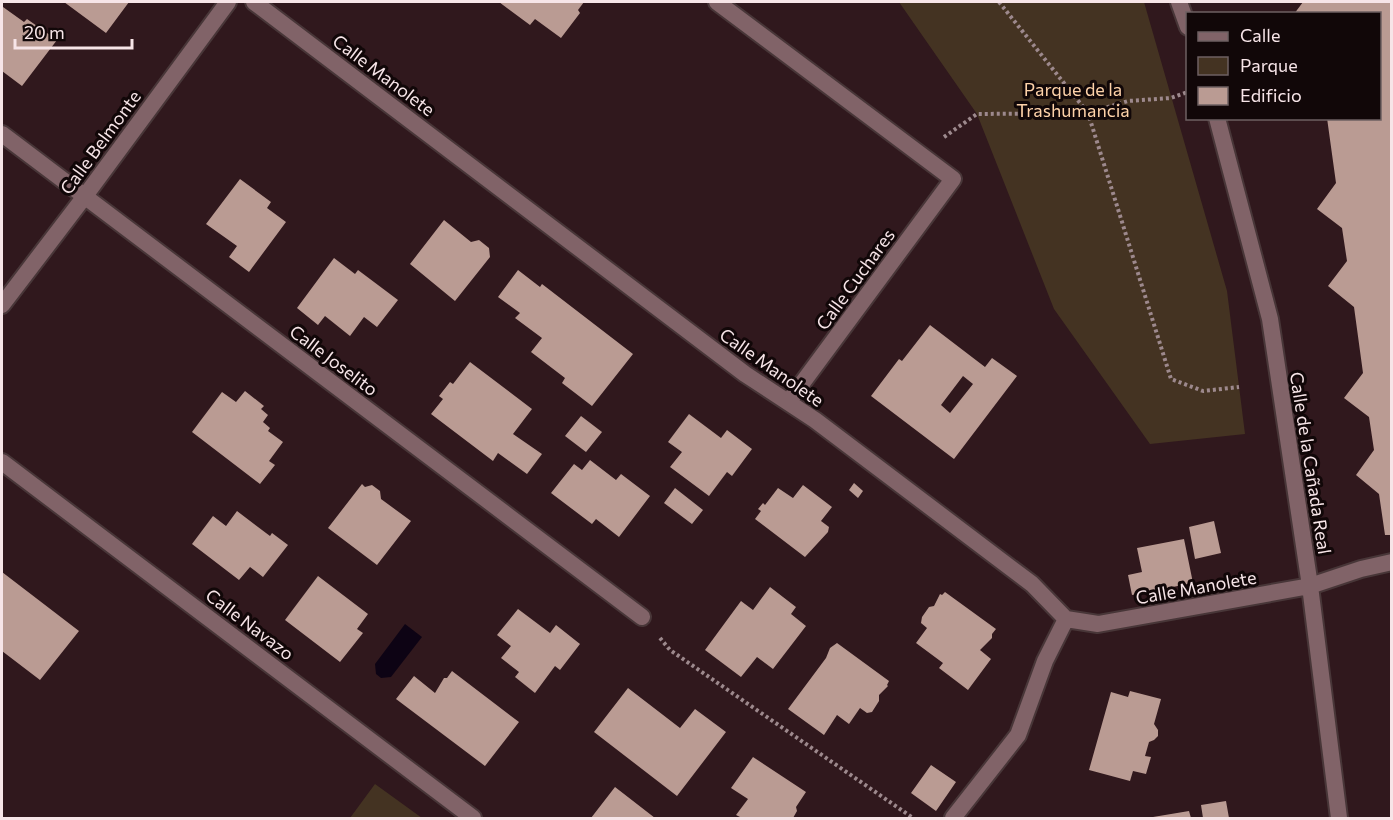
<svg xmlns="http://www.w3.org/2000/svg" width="1393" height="820" font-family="Commissioner,sans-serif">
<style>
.green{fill:#432}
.water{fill:#0d0314}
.building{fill:#ba9b93;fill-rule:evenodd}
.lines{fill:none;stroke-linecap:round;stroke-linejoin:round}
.minor-casing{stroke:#483638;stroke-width:20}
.path{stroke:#9d898d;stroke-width:4;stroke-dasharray:3 3;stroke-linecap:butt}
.minor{stroke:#816368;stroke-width:16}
.labels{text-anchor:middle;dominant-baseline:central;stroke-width:6;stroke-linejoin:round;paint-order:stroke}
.street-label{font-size:18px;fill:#f7e5e8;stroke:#110708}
.park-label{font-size:18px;fill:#fed2a9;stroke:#110708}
</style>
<rect width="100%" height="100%" fill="#30181d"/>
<path class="green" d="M 899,2 L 1144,2 L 1227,291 L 1245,434 L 1150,444 L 1054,309 L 977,114 Z
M 375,784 L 422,818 L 350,818 Z"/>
<path class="water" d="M 405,624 L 422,637 L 391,677 L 381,678 L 376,674 L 375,664 Z"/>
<path class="building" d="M 64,2 L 129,2 L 106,33 Z
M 499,2 L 584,2 L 578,10 L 580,13 L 561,38 L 535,19 L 530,25 Z
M 1303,2 L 1392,2 L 1392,535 L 1385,535 L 1379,494 L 1356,475 L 1374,450 L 1369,417 L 1344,398 L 1363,373 L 1354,307 L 1328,286 L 1347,261 L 1342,228 L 1317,209 L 1336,183 L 1327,118 L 1380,118 L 1380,14 L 1294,14 Z
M 3,7 L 24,22 L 27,19 L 57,40 L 22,86 L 2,71 L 2,10 Z
M 240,179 L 271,202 L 267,208 L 286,222 L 249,272 L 229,257 L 237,246 L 206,224 Z
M 444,220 L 471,242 L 479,240 L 489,248 L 490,257 L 455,301 L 410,264 Z
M 334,258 L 355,274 L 358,270 L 398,300 L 377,327 L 364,317 L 350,336 L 325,316 L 318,325 L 297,308 Z
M 518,270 L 540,287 L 542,284 L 633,354 L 592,406 L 562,383 L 565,378 L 531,352 L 542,338 L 515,318 L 520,313 L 498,297 Z
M 930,325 L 985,367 L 992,358 L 1017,376 L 954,459 L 871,396 L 899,359 L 902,361 ZM 963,376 L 973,384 L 950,413 L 941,405 Z
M 470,362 L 532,409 L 513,434 L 542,454 L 527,474 L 498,453 L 493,461 L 431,414 L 443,399 L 439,396 L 450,382 L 453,384 Z
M 245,391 L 264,406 L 261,409 L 268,415 L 263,422 L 270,428 L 268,431 L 283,442 L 269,461 L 275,465 L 260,484 L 192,432 L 222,392 L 236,402 Z
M 689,414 L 721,438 L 727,430 L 752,449 L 732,476 L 727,472 L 709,496 L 670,467 L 682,452 L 668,442 Z
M 581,416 L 602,432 L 586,452 L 565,436 Z
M 590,460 L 616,480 L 621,474 L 650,496 L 619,537 L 596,519 L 592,524 L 551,493 L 574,464 L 582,470 Z
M 854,483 L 863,491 L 858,498 L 849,490 Z
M 362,484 L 365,487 L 372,485 L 380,491 L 381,499 L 411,521 L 377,565 L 328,528 Z
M 803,485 L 832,507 L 821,521 L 829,527 L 828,532 L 805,557 L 755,519 L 761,511 L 758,509 L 763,503 L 765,505 L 778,488 L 793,498 Z
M 675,488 L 703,510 L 692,524 L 664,503 Z
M 237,511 L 270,536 L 272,533 L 288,545 L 263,577 L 250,567 L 239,580 L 192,544 L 213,516 L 226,526 Z
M 1214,521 L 1221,553 L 1195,559 L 1189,527 Z
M 1184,539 L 1193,583 L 1132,595 L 1128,575 L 1142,572 L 1137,548 Z
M 2,572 L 79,631 L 40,680 L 2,651 Z
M 318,576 L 368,614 L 357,629 L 363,633 L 340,662 L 285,620 Z
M 770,587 L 796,607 L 791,614 L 806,626 L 773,669 L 757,657 L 741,677 L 705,650 L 741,601 L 753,610 Z
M 945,592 L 996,629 L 992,634 L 992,638 L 980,650 L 991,659 L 968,690 L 939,668 L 943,663 L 916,643 L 927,628 L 921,623 L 922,617 L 929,607 L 934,606 L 940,594 L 942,595 Z
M 518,609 L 550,633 L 556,625 L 580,644 L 560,670 L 555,666 L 535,693 L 515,677 L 519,672 L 501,658 L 511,646 L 497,635 Z
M 837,643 L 889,681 L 887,685 L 888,686 L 879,695 L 879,701 L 872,712 L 867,713 L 860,708 L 849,724 L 837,715 L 824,735 L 788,709 L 826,658 L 830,648 Z
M 452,671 L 519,722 L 485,766 L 396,699 L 414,676 L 435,693 L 444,678 L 447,678 Z
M 628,688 L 680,728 L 695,709 L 726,732 L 677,796 L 594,732 Z
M 1130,691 L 1161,699 L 1154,724 L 1158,730 L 1158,736 L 1154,740 L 1149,742 L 1145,756 L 1151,757 L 1146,774 L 1133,771 L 1130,781 L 1089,770 L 1111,692 L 1128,697 Z
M 753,757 L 806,792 L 796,807 L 797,811 L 793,818 L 742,818 L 736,815 L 748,799 L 731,788 Z
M 931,765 L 956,782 L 936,811 L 911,793 Z
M 615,787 L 655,818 L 591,818 Z
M 1226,801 L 1229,818 L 1203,818 L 1201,805 Z
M 1189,811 L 1191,818 L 1153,818 L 1153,817 Z"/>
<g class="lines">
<defs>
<path id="minor" d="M 254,2 L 745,374 L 815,420 L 1032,584 L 1066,619 L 1098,624 L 1310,586 L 1361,569 L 1392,562
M 717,2 L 953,179 L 789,401
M 1179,2 L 1188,27
M 1217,118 L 1270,319 L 1310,586 L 1339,818
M 2,134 L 642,617
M 2,305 L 85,196 L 228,2
M 2,462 L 473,818
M 953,818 L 1018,735 L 1045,661 L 1066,619"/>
</defs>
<use href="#minor" class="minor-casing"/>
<path class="path" d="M 999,2 L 1088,113 L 1128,101 L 1171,98 L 1188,92
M 944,137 L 977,114 L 1088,113 L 1171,379 L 1203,391 L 1239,387
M 660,638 L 670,650 L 913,818"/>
<use href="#minor" class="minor"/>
</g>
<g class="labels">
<g class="street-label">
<text transform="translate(384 75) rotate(37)">Calle Manolete</text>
<text transform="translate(100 142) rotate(-54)">Calle Belmonte</text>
<text transform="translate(855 279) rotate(-54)">Calle Cuchares</text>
<text transform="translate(334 360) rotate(37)">Calle Joselito</text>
<text transform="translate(772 367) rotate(35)">Calle Manolete</text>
<text transform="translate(1311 463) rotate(81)">Calle de la Cañada Real</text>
<text transform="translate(1196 587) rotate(-10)">Calle Manolete</text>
<text transform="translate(250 624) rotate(37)">Calle Navazo</text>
</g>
<g class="park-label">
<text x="1073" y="89">Parque de la<tspan x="1073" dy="21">Trashumancia</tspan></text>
</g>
</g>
<rect width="1393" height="820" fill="none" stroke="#f7e5e8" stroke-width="6"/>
<rect x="1186" y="12" width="195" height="108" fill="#110708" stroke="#6d6062" stroke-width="1.5"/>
<rect x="1198" y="32" width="30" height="9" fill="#816368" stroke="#6d6062" stroke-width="1.5"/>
<text x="1240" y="42" font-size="18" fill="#f7e5e8">Calle</text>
<rect x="1198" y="57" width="30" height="18" fill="#443322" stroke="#6d6062" stroke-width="1.5"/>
<text x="1240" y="72" font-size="18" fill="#f7e5e8">Parque</text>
<rect x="1198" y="87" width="30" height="18" fill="#ba9b93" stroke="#6d6062" stroke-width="1.5"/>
<text x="1240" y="102" font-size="18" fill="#f7e5e8">Edificio</text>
<path d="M15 39v9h117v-9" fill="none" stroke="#f7e5e8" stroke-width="3"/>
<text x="24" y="39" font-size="18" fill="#f7e5e8" stroke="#110708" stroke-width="4.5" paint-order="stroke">20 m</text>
</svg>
